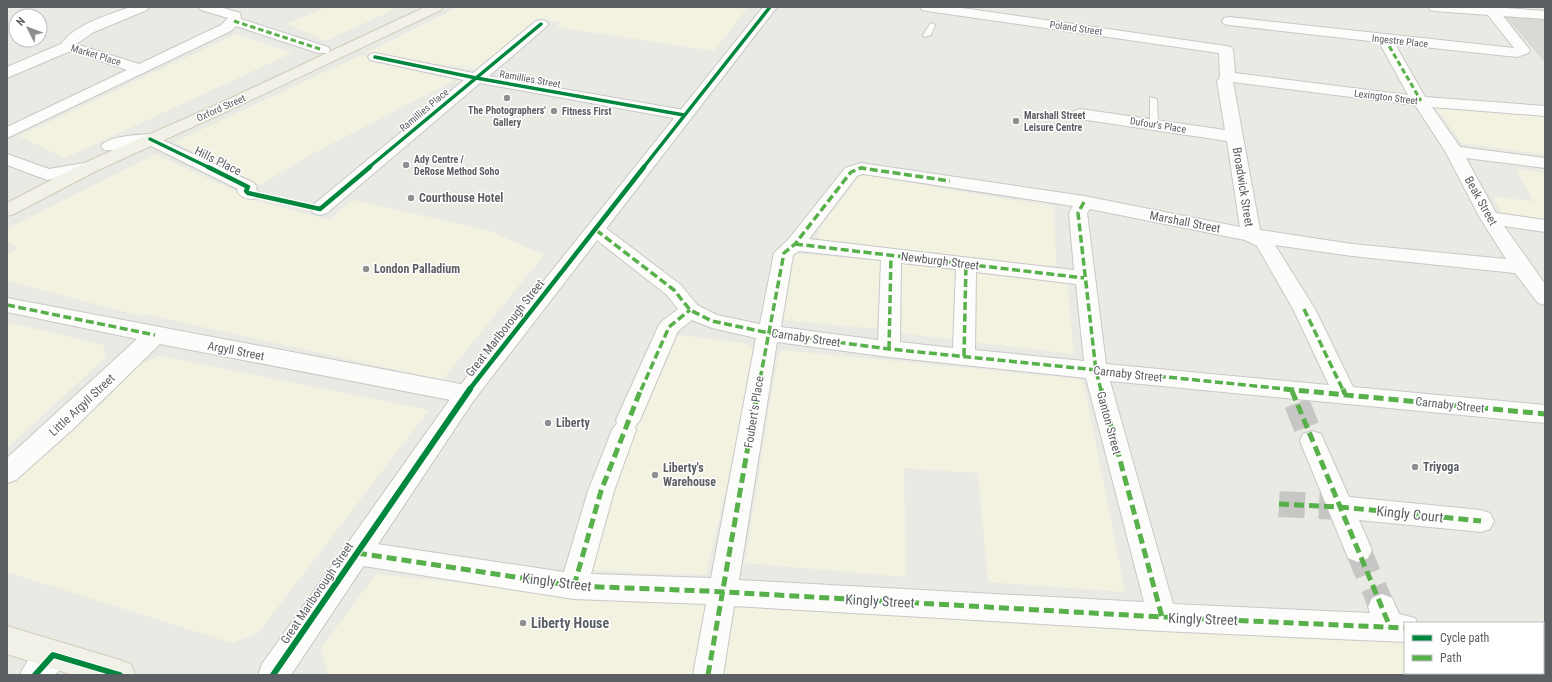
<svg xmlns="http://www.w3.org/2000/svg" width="1552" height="682" font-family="'Roboto Condensed',sans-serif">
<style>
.commercial{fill:#f3f1e0}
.education{fill:#dadad4}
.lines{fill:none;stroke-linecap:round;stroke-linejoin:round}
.street-tunnel{stroke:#c6c7c4;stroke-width:26;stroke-dasharray:26 14;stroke-linecap:butt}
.lane-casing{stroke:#c7c8c7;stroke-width:2}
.street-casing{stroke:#c7c8c7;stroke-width:2}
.secondary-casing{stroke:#c6c7c5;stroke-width:2}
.primary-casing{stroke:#d0ccb6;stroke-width:2}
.lane{fill:#fcfcfb;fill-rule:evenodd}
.street{fill:#fcfcfb;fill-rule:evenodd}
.secondary{fill:#fcfcfb;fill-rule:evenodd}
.primary{fill:#f2f1e8;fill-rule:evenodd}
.quiet-far2{stroke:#58b04a;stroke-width:3;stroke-dasharray:5.5 3;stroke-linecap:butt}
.quiet-far1{stroke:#58b04a;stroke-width:3.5;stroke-dasharray:8 3.5;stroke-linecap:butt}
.quiet{stroke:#58b04a;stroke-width:5;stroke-dasharray:10 5;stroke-linecap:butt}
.cycleway-far2-casing{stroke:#fff;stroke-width:5}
.cycleway-far1-casing{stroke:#fff;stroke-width:7}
.cycleway-casing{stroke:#fff;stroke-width:8}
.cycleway-far2{stroke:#00873e;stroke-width:3.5}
.cycleway-far1{stroke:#00873e;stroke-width:4.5}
.cycleway{stroke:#00873e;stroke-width:6}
.poi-dot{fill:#8d8f90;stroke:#fff;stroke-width:1.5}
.labels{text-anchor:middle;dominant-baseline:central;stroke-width:3;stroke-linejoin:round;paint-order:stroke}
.far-street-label{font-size:10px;fill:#5b5e62;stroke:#fff}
.far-poi-label{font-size:10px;font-weight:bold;fill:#5b5e62;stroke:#fff;text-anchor:start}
.street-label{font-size:12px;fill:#5b5e62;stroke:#fff}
.poi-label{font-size:12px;font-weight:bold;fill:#5b5e62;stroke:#fff;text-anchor:start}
.near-street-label{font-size:14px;fill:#5b5e62;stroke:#fff}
.near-poi-label{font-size:14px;font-weight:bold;fill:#5b5e62;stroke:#fff;text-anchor:start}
</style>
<rect width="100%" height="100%" fill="#eaeae5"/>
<path class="commercial" d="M 327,7 L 399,7 L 326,41 L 286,24 Z
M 458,7 L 748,7 L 714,51 L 557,27 L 561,22 L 539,19 L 476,69 L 379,56 L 366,53 Z
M 236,34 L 292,53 L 65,158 L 19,136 Z
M 361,55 L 373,58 L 368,61 L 455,80 L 312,154 L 260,185 L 175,142 Z
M 1436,108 L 1545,116 L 1545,155 L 1462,143 Z
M 155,154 L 242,194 L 242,198 L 284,208 L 329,220 L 353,200 L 490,231 L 544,255 L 442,380 L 144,314 L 141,316 L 7,281 L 7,254 L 18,248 L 7,242 L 7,229 Z
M 1516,169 L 1545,173 L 1545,220 L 1502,214 L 1493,196 L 1534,202 Z
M 861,174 L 975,194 L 1054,206 L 1056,267 L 822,240 L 817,237 L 820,228 Z
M 793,253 L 885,261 L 879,329 L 781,320 Z
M 902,263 L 953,269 L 958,273 L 958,340 L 899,333 L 898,265 Z
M 973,273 L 1067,283 L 1074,354 L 971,342 Z
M 7,322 L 103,345 L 106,357 L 7,448 Z
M 671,334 L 743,343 L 752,347 L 754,350 L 731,467 L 706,575 L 598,571 L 592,569 L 609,504 L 633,431 Z
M 782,350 L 1079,379 L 1083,382 L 1087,399 L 1125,592 L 988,582 L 978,473 L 904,468 L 906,577 L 745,563 L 771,395 L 779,353 Z
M 161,356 L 429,410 L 258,633 L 232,643 L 7,572 L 7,484 L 128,368 Z
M 376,574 L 548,592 L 1405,641 L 1405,673 L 1543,673 L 1543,651 L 1545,651 L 1545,675 L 328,675 L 321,648 Z"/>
<path class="education" d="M 1503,14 L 1545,17 L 1545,61 L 1543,60 Z"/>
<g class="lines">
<path class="street-tunnel" d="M 1297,403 L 1312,441
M 1279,504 L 1340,507
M 1358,550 L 1382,607"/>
<defs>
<path id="lane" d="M 932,23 L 935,25 L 931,35 L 924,37 L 923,35 L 930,24 Z
M 1150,97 L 1157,99 L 1158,125 L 1154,127 L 1150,125 Z"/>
<path id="street" d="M 130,7 L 149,7 L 147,10 L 94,32 L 76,44 L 139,64 L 221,25 L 228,18 L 201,10 L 199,7 L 220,7 L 240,13 L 241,19 L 328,47 L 330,50 L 328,53 L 318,53 L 236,26 L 231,31 L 7,138 L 7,127 L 127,70 L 75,52 L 68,52 L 7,78 L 7,67 L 61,44 C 77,23 106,16 130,7 Z
M 920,7 L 955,7 L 1226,46 L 1231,47 L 1233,50 L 1235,73 L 1408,95 L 1379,42 L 1229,25 L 1224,24 L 1222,21 L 1224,18 L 1229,17 L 1514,48 L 1488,15 L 1435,11 L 1430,10 L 1428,7 L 1491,7 L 1545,11 L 1545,19 L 1503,16 L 1530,50 L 1528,53 L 1517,57 L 1395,44 L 1425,97 L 1545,106 L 1545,116 L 1432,107 L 1460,147 L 1545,158 L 1545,168 L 1466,158 L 1496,213 L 1545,220 L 1545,232 L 1504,226 L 1545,284 L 1545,305 L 1538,303 L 1515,273 L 1352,256 L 1275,245 L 1315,309 L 1353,387 L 1545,405 L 1545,423 L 1110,381 L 1173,604 L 1370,613 L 1368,607 L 1372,598 L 1382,594 L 1392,598 L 1399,614 L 1415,618 L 1417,623 L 1405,623 L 1405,642 L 1162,631 L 734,606 L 723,675 L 693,675 L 706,604 L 574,599 L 357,565 L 347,562 L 343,553 L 347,544 L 357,541 L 564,572 L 588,491 L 612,430 L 617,423 L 616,420 L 658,327 L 661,322 L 678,309 L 667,295 L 589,234 L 586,230 L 589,226 L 596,224 L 603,226 L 681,285 L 697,305 L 717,315 L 760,324 L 774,253 L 788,240 L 845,168 L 861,163 L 1084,196 L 1240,227 L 1227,141 L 1080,119 L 1074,117 L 1072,114 L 1074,111 L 1080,109 L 1225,130 L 1217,81 L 1220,77 L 1219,53 L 927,11 L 922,10 ZM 1233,82 L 1415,105 L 1445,151 L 1480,218 L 1506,259 L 1352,244 L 1260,230 ZM 863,174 L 1073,206 L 1069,213 L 1074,270 L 809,239 L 857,176 ZM 1090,209 L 1245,240 L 1257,246 L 1293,309 L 1329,385 L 1106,364 L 1087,213 ZM 799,251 L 881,260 L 878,340 L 781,327 L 793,255 ZM 901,263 L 956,269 L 953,348 L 900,342 ZM 976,272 L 1076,284 L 1084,361 L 975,350 ZM 692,320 L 712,328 L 756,338 L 711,578 L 591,574 L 614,491 L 636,430 L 635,427 L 640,420 L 678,331 ZM 777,342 L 889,357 L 1086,378 L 1144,602 L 739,580 Z
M 541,20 L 546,21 L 548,24 L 546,27 L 489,76 L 684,110 L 690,112 L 692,115 L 690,118 L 684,120 L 480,83 L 327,213 L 320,215 L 313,213 L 311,209 L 313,205 L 464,80 L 370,60 L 368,57 L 370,54 L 375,53 L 473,73 L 536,21 Z
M 150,134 L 254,183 L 257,187 L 256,189 L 260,194 L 257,198 C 249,200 242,199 237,191 L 238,189 L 147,144 C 135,145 114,152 104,150 L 101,146 C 108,136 138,135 150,134 Z
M 7,298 L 466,385 L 474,388 L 478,394 L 474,400 L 466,403 L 160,344 L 72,430 L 16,480 L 7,483 L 7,458 L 137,339 L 7,312 Z
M 1312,431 L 1321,434 L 1349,497 L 1481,510 L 1490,513 L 1494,521 L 1490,529 L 1481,532 L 1359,520 L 1372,550 L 1368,558 L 1358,562 L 1348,558 L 1300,441 L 1303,434 Z
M 1543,623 L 1545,623 L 1545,651 L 1543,651 Z
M 1443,673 L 1473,673 L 1474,675 L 1444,675 Z"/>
<path id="secondary" d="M 763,7 L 777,7 L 474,400 L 291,675 L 258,675 L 262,664 L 458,388 Z
M 7,154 L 49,169 L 90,162 L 96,163 L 99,167 L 96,171 L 47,180 L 7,165 Z
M 53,641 L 64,645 L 68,655 L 64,665 L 55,675 L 20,675 C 26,660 38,647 53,641 Z"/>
<path id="primary" d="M 425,7 L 443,7 L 441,10 L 230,110 L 96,171 L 14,214 L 7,216 L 7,203 L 84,163 L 218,104 Z
M 7,626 L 120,660 L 131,664 L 135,675 L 73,675 L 7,654 Z"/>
</defs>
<use href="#lane" class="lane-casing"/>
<use href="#street" class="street-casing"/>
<use href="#secondary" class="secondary-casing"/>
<use href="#primary" class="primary-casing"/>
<use href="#lane" class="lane"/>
<use href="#street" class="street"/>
<use href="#secondary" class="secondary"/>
<use href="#primary" class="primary"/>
<path class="quiet-far2" d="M 234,21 L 323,50
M 1385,39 L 1421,101
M 860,168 L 864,168"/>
<path class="quiet-far1" d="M 1084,202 L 1078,213 L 1096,371 L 1101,390
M 596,230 L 674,290 L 690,310 L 712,321 L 769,333 L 889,349 L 1295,390
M 795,244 L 1084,278
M 7,305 L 155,335
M 1304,309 L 1343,390
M 889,349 L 891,255
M 964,356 L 966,264
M 641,390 L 669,327 L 690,310
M 758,390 L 784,253 L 795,244 L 851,172 L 861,168 L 950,181"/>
<path class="quiet" d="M 1101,389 L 1162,617
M 1284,389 L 1545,414
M 1343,389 L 1345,394
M 1292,391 L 1390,627
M 1279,504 L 1340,507 L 1481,521
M 357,553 L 574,586 L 707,591 L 1162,617 L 1405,628
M 574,586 L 601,491 L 641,389
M 1543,637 L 1545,637
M 1458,673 L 1459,675
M 708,675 L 758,389"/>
<defs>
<path id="cycleway-far2" d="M 375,57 L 476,78 L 684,115
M 150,139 L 210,168
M 368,168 L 541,24
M 643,168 L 770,7"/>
<path id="cycleway-far1" d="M 208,167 L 248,187 L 246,191 L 248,193 L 320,209 L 370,167
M 469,390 L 644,167"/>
<path id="cycleway" d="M 35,675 L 53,655 L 120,675
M 273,675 L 470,389"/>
</defs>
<use href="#cycleway-far2" class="cycleway-far2-casing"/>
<use href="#cycleway-far1" class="cycleway-far1-casing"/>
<use href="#cycleway" class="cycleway-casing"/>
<use href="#cycleway-far2" class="cycleway-far2"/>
<use href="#cycleway-far1" class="cycleway-far1"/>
<use href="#cycleway" class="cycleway"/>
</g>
<g class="poi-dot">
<circle cx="507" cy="98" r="4"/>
<circle cx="554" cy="111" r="4"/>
<circle cx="1016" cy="121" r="4"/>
<circle cx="406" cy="165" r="4"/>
<circle cx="411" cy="198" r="4"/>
<circle cx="366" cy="269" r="4"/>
<circle cx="548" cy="423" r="4"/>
<circle cx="1415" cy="467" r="4"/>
<circle cx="655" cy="475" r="4"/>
<circle cx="523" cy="623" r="4"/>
</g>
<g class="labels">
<g class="far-street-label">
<text transform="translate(1076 28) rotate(8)">Poland Street</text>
<text transform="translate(1400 41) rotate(6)">Ingestre Place</text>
<text transform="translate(96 55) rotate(17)">Market Place</text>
<text transform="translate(530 79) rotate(10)">Ramillies Street</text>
<text transform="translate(1386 97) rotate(7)">Lexington Street</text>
<text transform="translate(221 108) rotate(-24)">Oxford Street</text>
<text transform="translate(424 110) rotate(-40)">Ramillies Place</text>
<text transform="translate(1158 125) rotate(9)">Dufour's Place</text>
</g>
<g class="far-poi-label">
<text x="507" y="110" text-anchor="middle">The Photographers'<tspan x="507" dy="12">Gallery</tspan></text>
<text x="562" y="111">Fitness First</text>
<text x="1024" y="115">Marshall Street<tspan x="1024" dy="12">Leisure Centre</tspan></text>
<text x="414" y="159">Ady Centre /<tspan x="414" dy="12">DeRose Method Soho</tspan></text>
</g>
<g class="street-label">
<text transform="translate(218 161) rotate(26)">Hills Place</text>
<text transform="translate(1243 187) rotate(81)">Broadwick Street</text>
<text transform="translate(1481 201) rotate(61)">Beak Street</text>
<text transform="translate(1185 222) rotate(11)">Marshall Street</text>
<text transform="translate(940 261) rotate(7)">Newburgh Street</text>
<text transform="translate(505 328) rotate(-52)">Great Marlborough Street</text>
<text transform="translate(806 338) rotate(8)">Carnaby Street</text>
<text transform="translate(236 351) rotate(11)">Argyll Street</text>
<text transform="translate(1128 374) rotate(6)">Carnaby Street</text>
<text transform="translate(82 405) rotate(-43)">Little Argyll Street</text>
<text transform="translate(1450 405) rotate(6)">Carnaby Street</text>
<text transform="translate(754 412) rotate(-81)">Foubert's Place</text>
<text transform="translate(1109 423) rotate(75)">Ganton Street</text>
<text transform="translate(317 593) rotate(-56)">Great Marlborough Street</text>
</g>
<g class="poi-label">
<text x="419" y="198">Courthouse Hotel</text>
<text x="374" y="269">London Palladium</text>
<text x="556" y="423">Liberty</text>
<text x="1423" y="467">Triyoga</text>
<text x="663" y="468">Liberty's<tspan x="663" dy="14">Warehouse</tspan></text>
</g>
<g class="near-street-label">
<text transform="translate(1410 514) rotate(6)">Kingly Court</text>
<text transform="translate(557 582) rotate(7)">Kingly Street</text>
<text transform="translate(880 601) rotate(3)">Kingly Street</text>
<text transform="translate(1203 619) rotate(2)">Kingly Street</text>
</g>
<g class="near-poi-label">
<text x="531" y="623">Liberty House</text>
</g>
</g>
<rect width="1552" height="682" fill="none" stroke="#5b5e62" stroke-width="16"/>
<rect x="1404" y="622" width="140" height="52" fill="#ffffff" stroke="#bdbfc0"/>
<rect x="1412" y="635" width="20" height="6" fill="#00873e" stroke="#bdbfc0"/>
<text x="1440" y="642" font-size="12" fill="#5b5e62">Cycle path</text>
<rect x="1412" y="655" width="20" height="6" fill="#58b04a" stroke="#bdbfc0"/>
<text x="1440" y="662" font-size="12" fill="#5b5e62">Path</text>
<g transform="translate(28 28) rotate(312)"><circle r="19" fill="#ffffff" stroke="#bdbfc0"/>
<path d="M0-3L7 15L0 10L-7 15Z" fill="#8d8f90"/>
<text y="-6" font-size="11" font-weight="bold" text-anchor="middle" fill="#5b5e62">N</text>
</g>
</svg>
